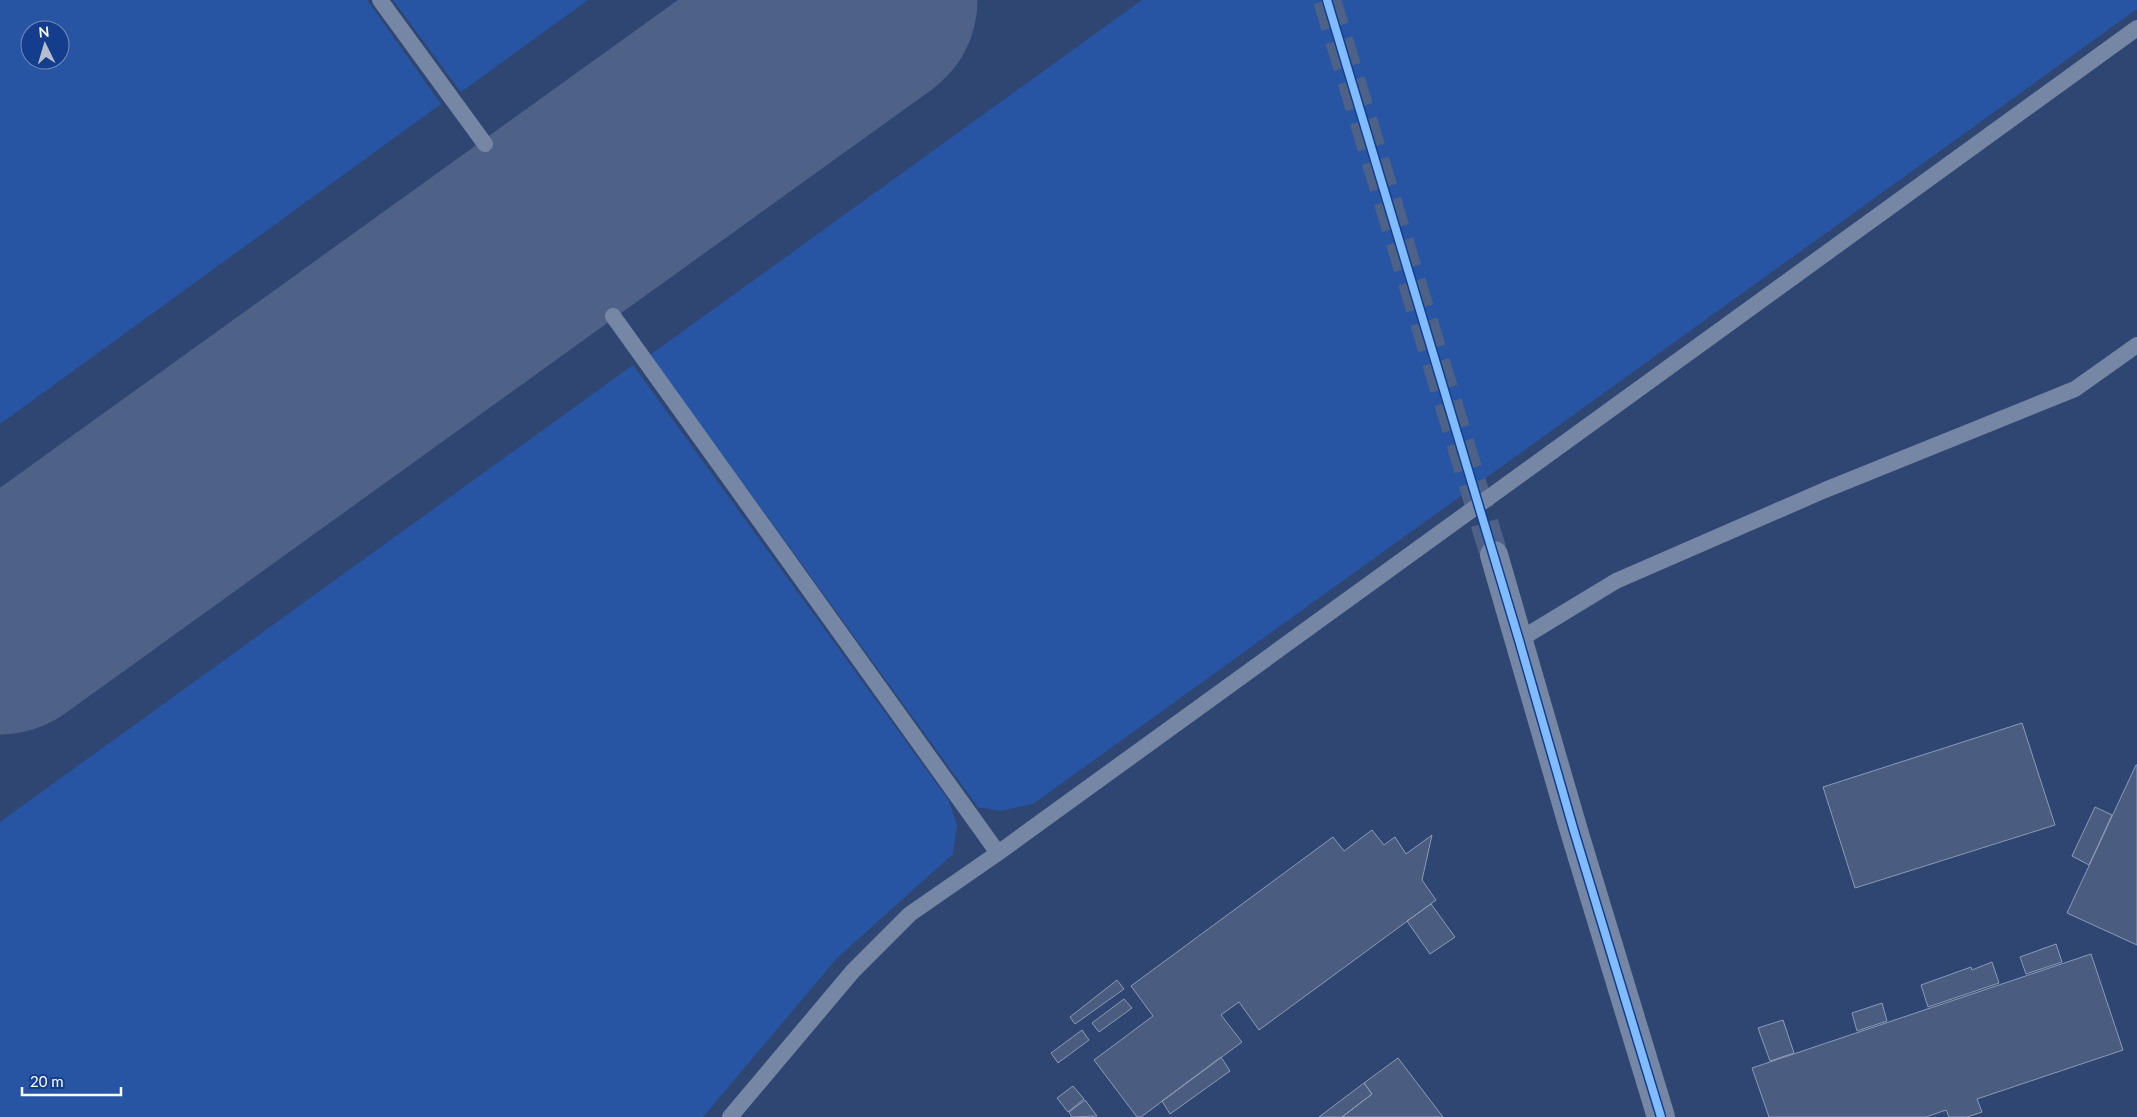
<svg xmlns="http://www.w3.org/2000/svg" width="2137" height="1117" font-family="Lato,sans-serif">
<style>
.green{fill:#2755a4;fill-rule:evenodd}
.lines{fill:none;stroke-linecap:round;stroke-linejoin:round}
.taxiway{stroke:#4e6288;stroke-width:89}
.runway{stroke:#4e6288;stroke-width:221}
.building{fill:#4a5d80;stroke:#8b9ab4}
.tertiary-tunnel{stroke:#4e6287;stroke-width:28;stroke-dasharray:28 14;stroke-linecap:butt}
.service{stroke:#7687a5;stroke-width:16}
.tertiary{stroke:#7687a5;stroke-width:28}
.cycleway-casing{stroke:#143e8d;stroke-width:11}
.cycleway{stroke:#80bcff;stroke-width:8}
</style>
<rect width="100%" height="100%" fill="#2f4672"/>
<path class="green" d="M 0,0 L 367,0 L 441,104 L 0,424 ZM 30,30 L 60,30 L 60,60 L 30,60 Z
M 393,0 L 588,0 L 461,92 Z
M 1142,0 L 2137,0 L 2137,9 L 1033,804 L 1000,811 L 978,807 L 650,355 Z
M 633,365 L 949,801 L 957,825 L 953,854 L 837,958 L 703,1117 L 0,1117 L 0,822 Z"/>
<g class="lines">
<path class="taxiway" d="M 769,70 L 805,33 L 832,0"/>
<path class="runway" d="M 0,624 L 867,0"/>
</g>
<path class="building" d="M 2022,723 L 2055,825 L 1855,888 L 1823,787 Z
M 2136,765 L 2137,765 L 2137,945 L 2067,913 Z
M 2095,807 L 2112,815 L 2089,865 L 2072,856 Z
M 1372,830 L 1384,845 L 1395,837 L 1406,854 L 1432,835 L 1422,880 L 1436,900 L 1259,1030 L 1239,1002 L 1221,1015 L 1242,1042 L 1141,1117 L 1137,1117 L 1094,1060 L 1153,1016 L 1131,986 L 1333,837 L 1344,851 Z
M 1431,904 L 1455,937 L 1430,954 L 1407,921 Z
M 2056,944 L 2062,962 L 2026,974 L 2020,957 Z
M 2091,954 L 2123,1050 L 1977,1099 L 1982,1112 L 1967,1117 L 1949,1117 L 1946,1110 L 1926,1117 L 1769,1117 L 1752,1068 Z
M 1992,962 L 1999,983 L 1928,1007 L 1921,985 L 1971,967 L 1972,970 Z
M 1117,980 L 1124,989 L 1075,1024 L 1070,1017 Z
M 1124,999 L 1132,1008 L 1099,1032 L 1092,1023 Z
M 1882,1003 L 1887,1021 L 1857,1031 L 1852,1013 Z
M 1783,1020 L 1794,1053 L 1770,1061 L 1758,1028 Z
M 1082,1030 L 1089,1040 L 1058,1063 L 1051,1053 Z
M 1221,1057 L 1230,1071 L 1170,1114 L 1162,1101 Z
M 1398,1058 L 1443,1117 L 1342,1117 L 1372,1094 L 1364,1083 Z
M 1364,1083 L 1372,1094 L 1342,1117 L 1319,1117 Z
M 1073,1086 L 1084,1099 L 1068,1112 L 1057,1098 Z
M 1085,1100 L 1097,1116 L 1072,1117 L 1069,1112 Z"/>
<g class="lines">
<path class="tertiary-tunnel" d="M 1327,0 L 1494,555"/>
<path class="service" d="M 380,0 L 485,144
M 613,316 L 998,853
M 1519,640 L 1616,581 L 1825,490 L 2075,389 L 2137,345
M 730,1117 L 853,971 L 910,914 L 998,853 L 2137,28"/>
<path class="tertiary" d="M 1494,555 L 1574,831 L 1661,1117"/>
<defs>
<path id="cycleway" d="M 1327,0 L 1519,640 L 1574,831 L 1661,1117"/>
</defs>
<use href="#cycleway" class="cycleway-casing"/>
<use href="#cycleway" class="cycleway"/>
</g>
<g transform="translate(45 45) rotate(355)"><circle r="24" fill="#143e8d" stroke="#728bbb"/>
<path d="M0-4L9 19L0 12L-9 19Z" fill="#b6bece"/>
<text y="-8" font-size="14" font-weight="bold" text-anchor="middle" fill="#ffffff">N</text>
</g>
<path d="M22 1087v8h99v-8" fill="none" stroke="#ffffff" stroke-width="2.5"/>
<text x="30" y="1087" font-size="15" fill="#ffffff" stroke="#143e8d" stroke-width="4" paint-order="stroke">20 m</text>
</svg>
